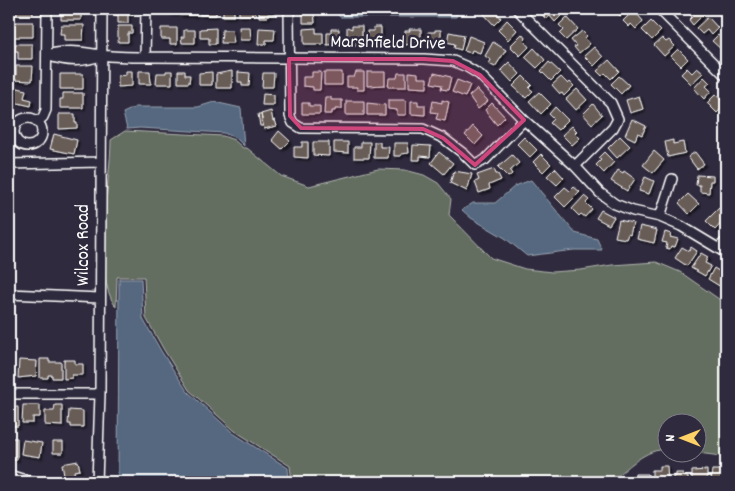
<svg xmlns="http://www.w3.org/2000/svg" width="735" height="491" font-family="Dekko,sans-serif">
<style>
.green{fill:#646d60;stroke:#b2b6b0}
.water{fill:#54677f;stroke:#98a4b2}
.building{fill:#685b57;stroke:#fff;filter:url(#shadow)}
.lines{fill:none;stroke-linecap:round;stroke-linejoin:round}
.minor-casing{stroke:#fff;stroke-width:12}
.minor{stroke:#2f2a3d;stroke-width:9}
.marked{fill:#ce467c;fill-opacity:0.2;stroke:#ce467c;stroke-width:4;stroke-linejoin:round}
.labels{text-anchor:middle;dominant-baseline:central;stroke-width:5;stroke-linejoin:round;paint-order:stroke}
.street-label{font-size:19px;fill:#fff;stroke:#2f2a3d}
</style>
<defs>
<filter id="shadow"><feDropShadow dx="2" dy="2" stdDeviation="1" flood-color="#0009"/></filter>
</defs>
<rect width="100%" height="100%" fill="#2f2a3d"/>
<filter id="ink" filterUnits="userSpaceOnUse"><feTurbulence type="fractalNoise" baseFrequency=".02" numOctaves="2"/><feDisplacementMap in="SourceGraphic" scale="10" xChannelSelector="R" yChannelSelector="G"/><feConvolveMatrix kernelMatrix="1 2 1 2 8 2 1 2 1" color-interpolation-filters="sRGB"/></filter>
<g filter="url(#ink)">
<path class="green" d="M 125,131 L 223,136 L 234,140 L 243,148 L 247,148 L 281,176 L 309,186 L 378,169 L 405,170 L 424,175 L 438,183 L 451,199 L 449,215 L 491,258 L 525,269 L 552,272 L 581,270 L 612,265 L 656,262 L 680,272 L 726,304 L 726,459 L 721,456 L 698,453 L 698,424 L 668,424 L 667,450 C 646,447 626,470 610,482 L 292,482 L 290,466 L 235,431 L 189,390 L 164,350 L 146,318 L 144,277 L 117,277 L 116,307 C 91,274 111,181 111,140 Z"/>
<path class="water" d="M 332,9 L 458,9 L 459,10 L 456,17 L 340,17 Z
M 214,102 L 241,108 L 244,146 L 236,138 L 224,133 L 140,128 L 127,129 L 123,113 L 136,107 L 198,107 Z
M 531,180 L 575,233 L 597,239 L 602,250 L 574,250 L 527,256 L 505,238 L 471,218 L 462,210 L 473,203 L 495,203 L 515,186 Z
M 119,279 L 141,279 L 143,319 L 161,351 L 187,391 L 233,433 L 288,468 L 289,482 L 118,482 Z"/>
<path class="building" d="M 9,9 L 33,9 L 33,14 L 9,14 Z
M 61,9 L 81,9 L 81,20 L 61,20 Z
M 115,9 L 133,9 L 133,14 L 128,14 L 128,23 L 118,23 L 118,15 L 115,15 Z
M 163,9 L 177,9 L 177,14 L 170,14 L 170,11 L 163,11 Z
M 180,9 L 196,9 L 196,15 L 180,15 Z
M 200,9 L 216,9 L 216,15 L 200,15 Z
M 223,9 L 234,9 L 234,16 L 223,16 Z
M 239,9 L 255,9 L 255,15 L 239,15 Z
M 259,9 L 274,9 L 274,14 L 268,14 L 268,17 L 259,17 Z
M 488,9 L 497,9 L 495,10 L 501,18 L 494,25 L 483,13 Z
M 547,9 L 558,9 L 563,14 L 555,22 L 550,16 L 546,19 L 541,14 Z
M 613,9 L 628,9 L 620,16 Z
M 635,9 L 638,9 L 641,12 L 638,15 L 643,21 L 636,29 L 631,24 L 629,27 L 623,21 Z
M 689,9 L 703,9 L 706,12 L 693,25 L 689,20 L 692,17 L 687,11 Z
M 303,11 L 314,11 L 315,23 L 303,23 Z
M 567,17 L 578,29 L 566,40 L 560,34 L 564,30 L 559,25 Z
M 708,17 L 718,28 L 711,35 L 707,30 L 702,34 L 696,28 Z
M 507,20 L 517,30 L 508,40 L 498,30 Z
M 651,21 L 661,31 L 652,40 L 642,30 Z
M 13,22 L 33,22 L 33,37 L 13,37 Z
M 61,25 L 84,25 L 83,40 L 64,40 L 64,34 L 60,34 Z
M 118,26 L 132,26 L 132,33 L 128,33 L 128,42 L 118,42 Z
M 352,26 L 362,26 L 362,45 L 354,45 L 354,39 L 347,39 L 347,27 L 352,29 Z
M 239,27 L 250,27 L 251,40 L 240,40 Z
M 374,27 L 381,27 L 381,41 L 374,41 L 374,45 L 367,45 L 367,31 L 374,31 Z
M 161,28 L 177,28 L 177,44 L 170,44 L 170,39 L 161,39 Z
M 216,28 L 216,44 L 209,44 L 209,38 L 200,38 L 200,29 Z
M 259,28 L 275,29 L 274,40 L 266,40 L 266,44 L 258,44 Z
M 316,28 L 316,33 L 323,33 L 323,44 L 304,44 L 304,29 Z
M 331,29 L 339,29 L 339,44 L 327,45 L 327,33 L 331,33 Z
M 409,29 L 421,29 L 421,42 L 411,42 L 411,44 L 405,45 L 405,31 L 410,31 Z
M 184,30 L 195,30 L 195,43 L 182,43 L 181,37 L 184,37 Z
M 222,30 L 232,30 L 234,43 L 221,43 Z
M 435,30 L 441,30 L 441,45 L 435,45 L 435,41 L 428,41 L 428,32 L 435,32 Z
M 582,31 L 587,36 L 585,38 L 590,44 L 579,53 L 574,47 L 576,46 L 571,40 Z
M 449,32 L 464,35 L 461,50 L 454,48 L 455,44 L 447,42 Z
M 522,34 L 526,39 L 524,41 L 529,47 L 520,56 L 510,46 Z
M 718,35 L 726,42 L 726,48 L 723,51 L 712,41 Z
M 469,36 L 484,42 L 480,53 L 472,50 L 471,53 L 464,51 Z
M 662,38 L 666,42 L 669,40 L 675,46 L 664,56 L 654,45 Z
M 493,42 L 506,50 L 495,67 L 489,64 L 491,60 L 485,56 Z
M 15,44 L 32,44 L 32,59 L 18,59 L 18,51 L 15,51 Z
M 594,47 L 603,57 L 594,66 L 584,56 Z
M 534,48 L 545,60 L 537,68 L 525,57 Z
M 678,49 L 688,59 L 681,66 L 671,56 Z
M 609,60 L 619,71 L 611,79 L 605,73 L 602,76 L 597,71 Z
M 509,62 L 520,74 L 512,82 L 501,70 Z
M 549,62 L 560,72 L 551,81 L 541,71 Z
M 16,66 L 33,66 L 32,81 L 14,80 L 14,75 L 16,75 Z
M 687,68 L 692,73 L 697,68 L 703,73 L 691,84 L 681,74 Z
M 126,71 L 132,71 L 132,86 L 118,87 L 118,76 L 126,75 Z
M 139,71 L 150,71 L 151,84 L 139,84 Z
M 166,71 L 172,71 L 172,84 L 156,84 L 157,73 L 166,73 Z
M 178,71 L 185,71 L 185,75 L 190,75 L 189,83 L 178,83 Z
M 232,71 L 232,88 L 216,88 L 216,74 Z
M 212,72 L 212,85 L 199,85 L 199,73 Z
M 238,72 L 250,73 L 249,86 L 242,86 L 242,82 L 238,82 Z
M 312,72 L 321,72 L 320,90 L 313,90 L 313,87 L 303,86 L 303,77 L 312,77 Z
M 324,72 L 342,72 L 342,85 L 324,85 Z
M 356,72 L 364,72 L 364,90 L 357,90 L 357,87 L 347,87 L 347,77 L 354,77 Z
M 367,72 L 385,72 L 385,85 L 367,86 Z
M 409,72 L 418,73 L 418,78 L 427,78 L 427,88 L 409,87 Z
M 263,73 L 274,73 L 273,87 L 262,87 Z
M 398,73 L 406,73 L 406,87 L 388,87 L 389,78 L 397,78 Z
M 434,73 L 451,77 L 448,90 L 441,89 L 442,85 L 431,83 Z
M 60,74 L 83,74 L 83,89 L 60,89 Z
M 523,76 L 532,85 L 529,88 L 533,91 L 526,98 L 513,86 Z
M 619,76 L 629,85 L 621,94 L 611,84 Z
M 561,77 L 568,84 L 570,82 L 574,86 L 564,96 L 562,93 L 560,94 L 552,85 Z
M 704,77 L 710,83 L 706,86 L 711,91 L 704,99 L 694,88 Z
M 457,80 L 470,85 L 465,97 L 452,92 Z
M 10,86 L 26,90 L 24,98 L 32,100 L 31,106 L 9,101 Z
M 477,89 L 488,101 L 478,109 L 469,96 Z
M 577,89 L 587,100 L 576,110 L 566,99 Z
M 539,92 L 551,104 L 541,114 L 529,101 Z
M 63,93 L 83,93 L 83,108 L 60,108 L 60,99 L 63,99 Z
M 263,94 L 274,95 L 274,105 L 262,105 Z
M 716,94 L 721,100 L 725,96 L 726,97 L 726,104 L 717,113 L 707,103 Z
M 639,96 L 643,109 L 630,113 L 626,100 Z
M 325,97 L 331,97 L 331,100 L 342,100 L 342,109 L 335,109 L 335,111 L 332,111 L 332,114 L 324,114 Z
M 388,100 L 406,100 L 406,115 L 397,115 L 397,110 L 388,109 Z
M 442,100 L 449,102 L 445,121 L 436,119 L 438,113 L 431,112 L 433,101 L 442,103 Z
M 346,101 L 364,101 L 364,115 L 346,115 Z
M 411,101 L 418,101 L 418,105 L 425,105 L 425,115 L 411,114 Z
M 302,103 L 309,103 L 309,106 L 320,106 L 320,114 L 302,114 Z
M 367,103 L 385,105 L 385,115 L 367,115 Z
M 492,103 L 505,117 L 497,125 L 485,110 Z
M 593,104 L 602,115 L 592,124 L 583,114 Z
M 555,107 L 568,120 L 558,130 L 550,123 L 554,119 L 549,114 Z
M 271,111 L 273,121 L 275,120 L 277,126 L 264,129 L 261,114 Z
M 59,114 L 75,114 L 75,123 L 77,123 L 77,128 L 59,129 Z
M 258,114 L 261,114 L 263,126 L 260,126 Z
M 632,119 L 646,126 L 642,135 L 638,133 L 635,140 L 625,135 Z
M 473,126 L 483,136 L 475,145 L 465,135 Z
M 572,126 L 577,131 L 575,133 L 580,138 L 572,145 L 562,135 Z
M 279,131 L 290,141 L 282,149 L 272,140 Z
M 54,134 L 77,140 L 74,154 L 50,149 Z
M 620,136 L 630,146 L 617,158 L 608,148 Z
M 524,137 L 537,150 L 530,157 L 517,144 Z
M 673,140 L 673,144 L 683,142 L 685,153 L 668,157 L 665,142 Z
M 302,142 L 308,142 L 308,158 L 294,157 L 294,147 L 302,147 Z
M 313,142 L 329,142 L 329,156 L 313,155 Z
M 334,142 L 348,142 L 348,153 L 334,152 Z
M 361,142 L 370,142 L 369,158 L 354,158 L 354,147 L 361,147 Z
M 374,142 L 380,142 L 380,147 L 389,147 L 388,158 L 374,158 Z
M 394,143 L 408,143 L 409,153 L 401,154 L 401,156 L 394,156 Z
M 413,145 L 431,146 L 430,157 L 420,156 L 420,160 L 412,160 Z
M 654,151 L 664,160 L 653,173 L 643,165 Z
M 439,152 L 453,163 L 444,174 L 431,163 Z
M 604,152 L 614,162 L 604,173 L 596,165 L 601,160 L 598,158 Z
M 695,152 L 704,164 L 697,169 L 688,157 Z
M 541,154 L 551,164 L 543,172 L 533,162 Z
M 512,155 L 519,163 L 510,171 L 512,174 L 508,177 L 498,167 Z
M 555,168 L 564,178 L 557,185 L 547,176 Z
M 494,169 L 496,174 L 498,174 L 501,180 L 489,185 L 490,189 L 479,193 L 475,182 L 479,180 L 477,175 Z
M 618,170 L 623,173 L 624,171 L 635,179 L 627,191 L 611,181 Z
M 454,171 L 472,174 L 467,191 L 450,183 Z
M 697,175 L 713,176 L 713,181 L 710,181 L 709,193 L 700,192 L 700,185 L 696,185 Z
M 645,177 L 654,181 L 649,194 L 639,191 Z
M 565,187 L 570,191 L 574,187 L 580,192 L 565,207 L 555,197 Z
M 688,194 L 699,204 L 689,214 L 679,203 Z
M 584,196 L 589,200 L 586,203 L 592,209 L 585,217 L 581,214 L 579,216 L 572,209 Z
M 719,208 L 726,215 L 726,218 L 715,230 L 706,221 Z
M 601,210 L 614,217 L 609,225 L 596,218 Z
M 619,220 L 633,223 L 630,235 L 628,234 L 626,239 L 615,237 Z
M 640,226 L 657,230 L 654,243 L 637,239 Z
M 665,232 L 671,234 L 670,237 L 678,239 L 675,247 L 671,246 L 670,249 L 666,248 L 667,243 L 662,242 Z
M 682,247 L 689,251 L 691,247 L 697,251 L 687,266 L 675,258 Z
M 701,253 L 708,257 L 705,263 L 711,266 L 705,276 L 691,268 Z
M 714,268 L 722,273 L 724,269 L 726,270 L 726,278 L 721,287 L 708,279 Z
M 40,359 L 49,359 L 49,362 L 61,362 L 61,378 L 52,378 L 52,375 L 48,375 L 48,378 L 40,378 Z
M 19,360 L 37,361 L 36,376 L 18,378 Z
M 64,360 L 75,360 L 75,364 L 83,364 L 83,375 L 72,375 L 72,378 L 64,379 Z
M 9,363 L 12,363 L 12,376 L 9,376 Z
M 9,405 L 11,405 L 11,407 L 18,407 L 18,426 L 10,426 Z
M 23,405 L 40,405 L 40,417 L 33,417 L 33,423 L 22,423 Z
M 55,405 L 62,405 L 62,426 L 45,425 L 45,411 L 54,411 Z
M 69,410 L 83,411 L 83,427 L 71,427 L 71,424 L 68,424 Z
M 9,438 L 17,438 L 17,460 L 9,460 Z
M 23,440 L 42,443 L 40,457 L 21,454 Z
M 53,442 L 63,442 L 63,453 L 53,453 Z
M 78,461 L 80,470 L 74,471 L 75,479 L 65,481 L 62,464 Z
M 660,466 L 667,466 L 668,482 L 660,482 L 660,479 L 652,479 L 652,470 L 660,470 Z
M 707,470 L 707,481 L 692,482 L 692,471 Z
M 712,470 L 726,470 L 726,482 L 711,481 Z
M 676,473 L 683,473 L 683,476 L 688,477 L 688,482 L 673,482 L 673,476 L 676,476 Z
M 635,474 L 648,474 L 648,482 L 635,482 Z"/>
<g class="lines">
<defs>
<path id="minor" d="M 289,9 L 290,116 L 293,123 L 301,128 L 423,129 L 443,138 L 464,154 L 475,165 L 485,160 L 524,120
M 517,9 L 611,103 L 618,119 L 613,128 L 575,166
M 659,9 L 726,76
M 47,55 C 70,49 79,52 102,55 C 116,57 131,57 145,57 L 424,59 L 453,61 L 467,67 L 480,75 L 524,120 L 575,166 L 600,193 L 615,204 L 633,211 L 660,217 L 681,226 L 726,253
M 47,55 C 66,62 83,63 102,55
M 145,57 L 146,9
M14 132a14 14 0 1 1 28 0a14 14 0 1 1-28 0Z
M 37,122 L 43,117 L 46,110 L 47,9
M 9,164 L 101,162
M 660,217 L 672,179
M 719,248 L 726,241
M 9,294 L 100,298
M 9,394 L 100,394
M 9,475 L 32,482
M 97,482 L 100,394 L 102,9"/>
</defs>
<use href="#minor" class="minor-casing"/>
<use href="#minor" class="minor"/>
</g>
</g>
<path class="marked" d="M 289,59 L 424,59 L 453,61 L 480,75 L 524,120 L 475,165 L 443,138 L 423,129 L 301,128 L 290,116 Z"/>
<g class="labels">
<g class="street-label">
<text transform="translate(388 44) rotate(1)">Marshfield Drive</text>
<text transform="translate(84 245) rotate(-90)">Wilcox Road</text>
</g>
</g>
<rect width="735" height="491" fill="none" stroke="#2f2a3d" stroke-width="30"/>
<rect x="15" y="15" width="705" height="461" fill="none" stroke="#fff" stroke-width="2" filter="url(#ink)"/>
<g transform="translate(682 438) rotate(270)"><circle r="24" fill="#2f2a3d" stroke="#827f8b"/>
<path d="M0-4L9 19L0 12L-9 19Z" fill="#ffd166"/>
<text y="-8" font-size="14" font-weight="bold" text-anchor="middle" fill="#ffffff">N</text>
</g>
</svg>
